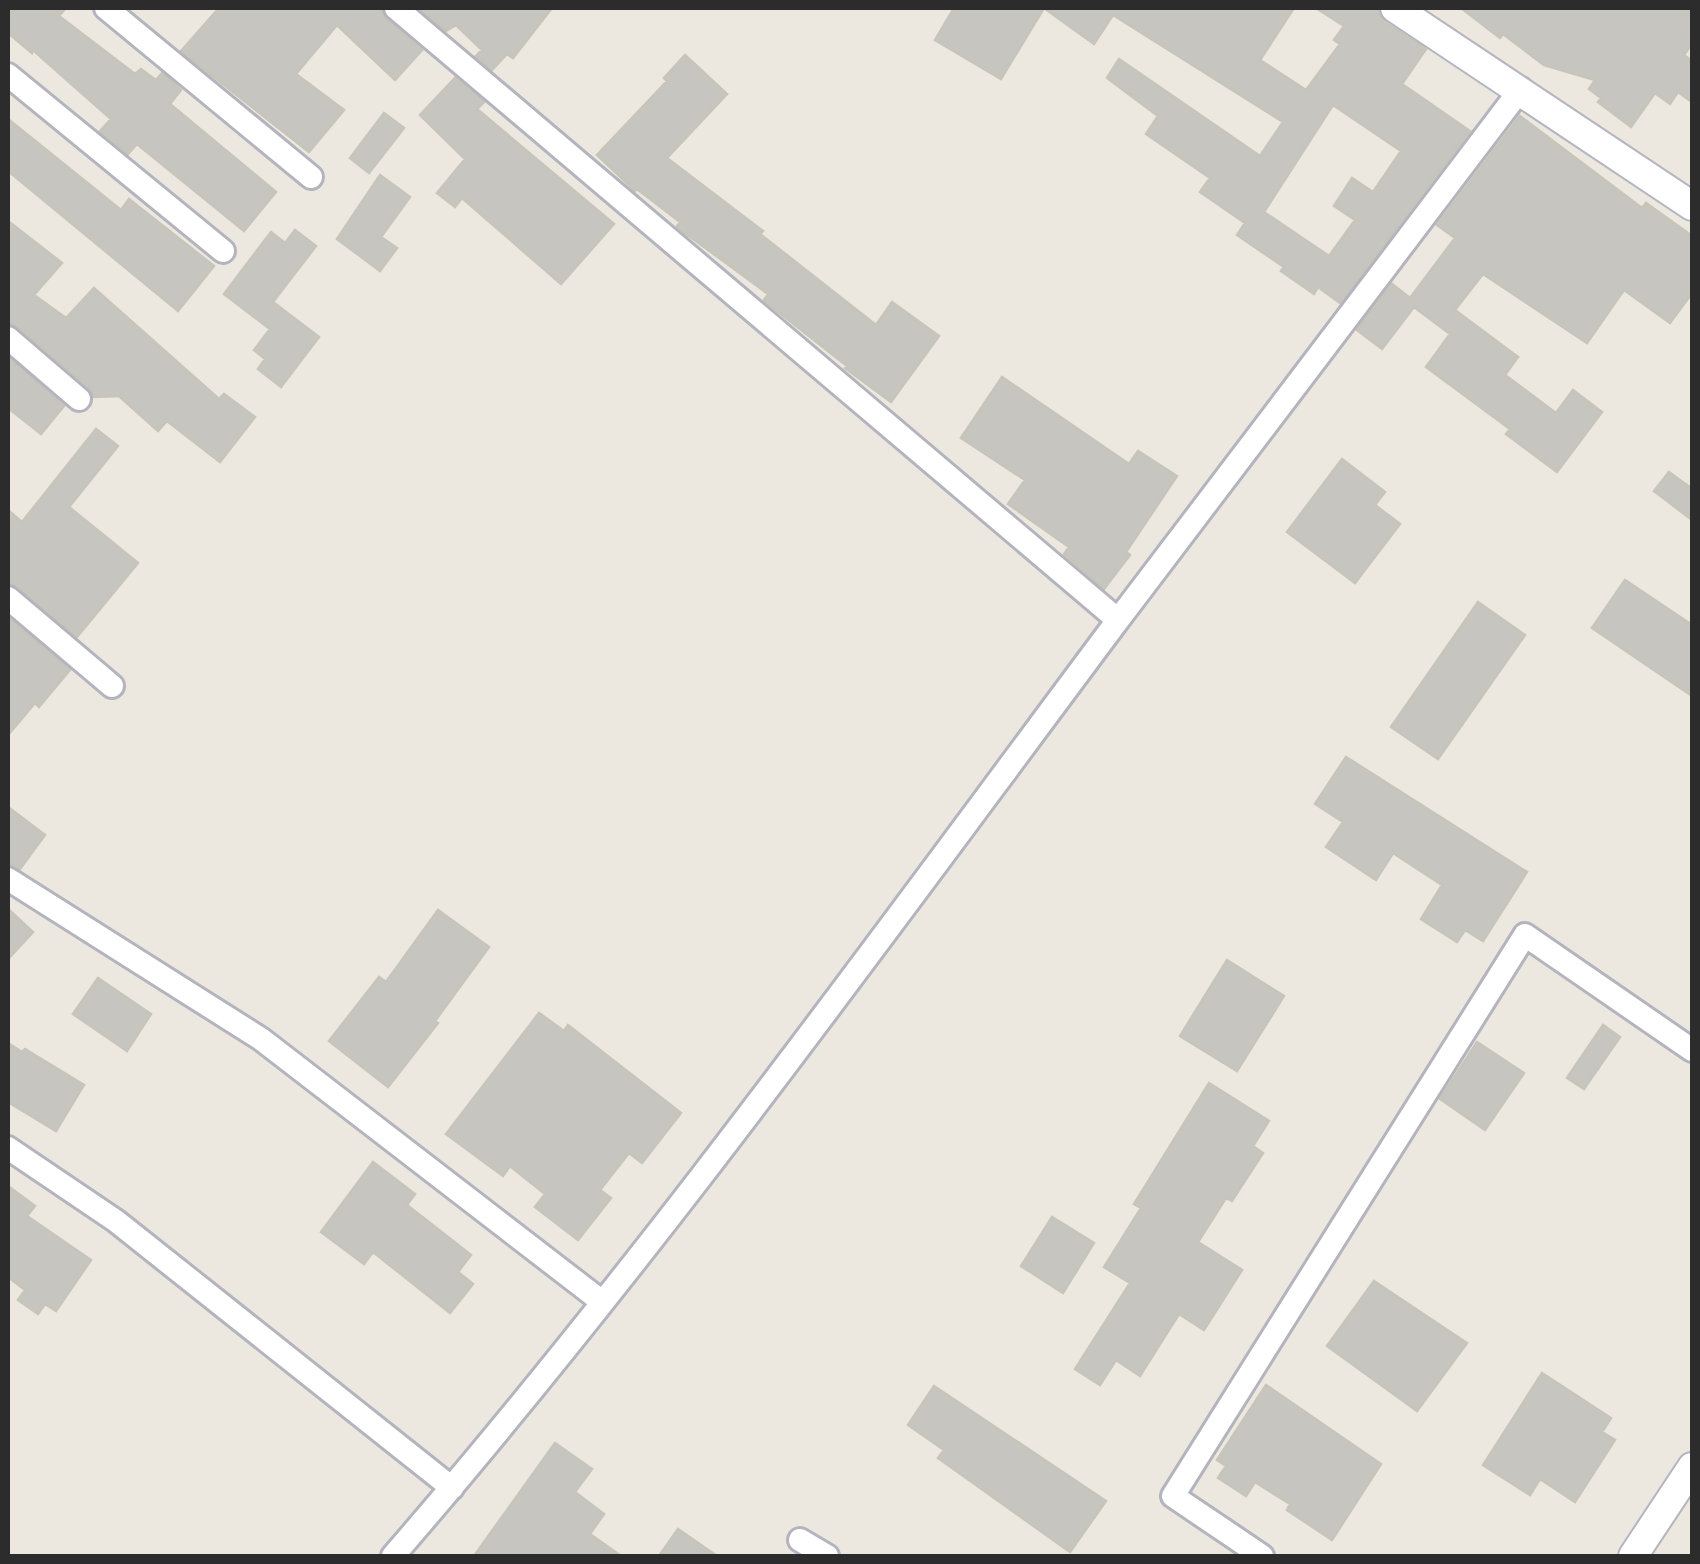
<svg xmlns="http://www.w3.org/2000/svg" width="1700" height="1564" font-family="Ubuntu,sans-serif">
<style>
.building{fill:#c7c5bf;stroke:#c7c4b9;stroke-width:2.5;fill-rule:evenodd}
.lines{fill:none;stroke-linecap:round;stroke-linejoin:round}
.minor-casing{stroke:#b3b4be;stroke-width:28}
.tertiary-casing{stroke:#b3b4be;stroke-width:32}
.minor{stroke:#fff;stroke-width:22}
.tertiary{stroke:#fff;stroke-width:28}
</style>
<rect width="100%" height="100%" fill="#ece8e0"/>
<path class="building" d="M 8,8 L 66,8 L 59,16 L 135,74 L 141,69 L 156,80 L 162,73 L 181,90 L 170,104 L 276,192 L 244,231 L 137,144 L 128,154 L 100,131 L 111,119 L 33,50 L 32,53 L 8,33 Z
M 219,8 L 381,8 L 386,19 L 422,50 L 395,80 L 337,25 L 296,74 L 344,110 L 309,152 L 181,51 Z
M 419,8 L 552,8 L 513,58 L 507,54 L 492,70 L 476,56 L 482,50 L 456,25 L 446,31 Z
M 954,8 L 1294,8 L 1260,60 L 1306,90 L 1340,44 L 1334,40 L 1344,26 L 1316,8 L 1378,8 L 1385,22 L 1426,49 L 1402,84 L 1470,131 L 1340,303 L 1318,287 L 1314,294 L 1281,271 L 1284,267 L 1237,235 L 1245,223 L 1200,192 L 1210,178 L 1146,134 L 1158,116 L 1107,78 L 1119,59 L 1260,156 L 1283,122 L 1113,15 L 1094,44 L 1044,8 L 1001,79 L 935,40 ZM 1333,105 L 1401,151 L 1373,192 L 1352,178 L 1334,206 L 1355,220 L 1329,256 L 1264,212 Z
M 1461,8 L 1692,8 L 1692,43 L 1684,55 L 1692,61 L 1692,102 L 1678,92 L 1670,104 L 1655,93 L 1631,127 L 1598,102 L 1601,98 L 1589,89 L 1595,80 L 1544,65 L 1503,34 L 1500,38 Z
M 685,55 L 727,94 L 667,158 L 763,231 L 760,234 L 876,325 L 892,302 L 939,336 L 891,402 L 845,368 L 847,366 L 772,307 L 764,300 L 768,294 L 685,233 L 677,226 L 680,222 L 637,189 L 635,191 L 597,155 L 667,81 L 664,78 Z
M 455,78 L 484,102 L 477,109 L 614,224 L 561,284 L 462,198 L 455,207 L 437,193 L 465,159 L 420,115 Z
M 384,113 L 404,128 L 369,173 L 350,158 Z
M 1520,116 L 1642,208 L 1646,203 L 1692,236 L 1692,293 L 1670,323 L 1624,290 L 1587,343 L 1483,274 L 1455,310 L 1518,357 L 1505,375 L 1556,413 L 1573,390 L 1602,412 L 1557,472 L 1506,434 L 1510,429 L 1426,367 L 1450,334 L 1414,307 L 1382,349 L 1357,330 L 1392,284 L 1410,298 L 1455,238 L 1437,225 Z
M 8,119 L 121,210 L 129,199 L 214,266 L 178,311 L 8,171 Z
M 380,175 L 410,197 L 381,237 L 397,248 L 380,271 L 337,239 Z
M 8,221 L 62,263 L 34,295 L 66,318 L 94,288 L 219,399 L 224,394 L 255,417 L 220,462 L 167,421 L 158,431 L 121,398 L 123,396 L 93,397 L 89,388 L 18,327 L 8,323 Z
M 295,230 L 316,246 L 273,302 L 319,337 L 281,387 L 258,369 L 265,359 L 254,350 L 270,329 L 224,294 L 271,232 L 285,243 Z
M 8,357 L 64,406 L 41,434 L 8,408 Z
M 1002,377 L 1129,464 L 1138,451 L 1177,476 L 1126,552 L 1130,555 L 1104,589 L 1064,554 L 1069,547 L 1008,504 L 1025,480 L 961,438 Z
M 96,429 L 118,446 L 69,507 L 138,563 L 77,637 L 18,587 L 8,583 L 8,510 L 22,522 Z
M 1342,459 L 1385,492 L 1375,505 L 1400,524 L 1355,583 L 1287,532 Z
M 1669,472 L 1692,489 L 1692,520 L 1654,491 Z
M 1625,580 L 1692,625 L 1692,696 L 1592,628 Z
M 1478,602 L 1525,635 L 1438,759 L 1391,727 Z
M 8,617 L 70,670 L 39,707 L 35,703 L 8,735 Z
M 1346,757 L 1527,872 L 1483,941 L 1465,930 L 1457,942 L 1421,919 L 1442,885 L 1393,853 L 1376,880 L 1326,847 L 1343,822 L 1315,804 Z
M 8,807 L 45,835 L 20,869 L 8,864 Z
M 8,909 L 33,932 L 8,959 Z
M 438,910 L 489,947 L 435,1021 L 438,1023 L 388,1087 L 329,1041 L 379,977 L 386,982 Z
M 1227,960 L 1284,996 L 1237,1071 L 1180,1036 Z
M 98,978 L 151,1014 L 127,1051 L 73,1014 Z
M 539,1013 L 564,1031 L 568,1025 L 681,1113 L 642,1163 L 629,1153 L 600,1190 L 611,1198 L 578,1240 L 535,1207 L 545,1194 L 510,1166 L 503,1176 L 446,1134 Z
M 1603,1025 L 1620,1037 L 1584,1089 L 1567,1078 Z
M 1477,1042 L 1524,1073 L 1485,1130 L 1440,1099 Z
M 8,1043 L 22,1052 L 25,1049 L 84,1085 L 56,1131 L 8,1102 Z
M 1209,1083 L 1269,1121 L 1253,1146 L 1263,1153 L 1232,1201 L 1226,1198 L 1198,1242 L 1242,1270 L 1204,1330 L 1179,1314 L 1140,1376 L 1116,1360 L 1100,1385 L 1075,1369 L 1130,1283 L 1104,1267 L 1141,1208 L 1134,1204 Z
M 373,1162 L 415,1194 L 407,1205 L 471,1255 L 458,1272 L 473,1284 L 450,1313 L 373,1252 L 364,1264 L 321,1232 Z
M 8,1186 L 35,1206 L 27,1216 L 91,1260 L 56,1311 L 45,1304 L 38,1314 L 18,1300 L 25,1290 L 8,1277 Z
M 1052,1217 L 1094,1243 L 1063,1293 L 1021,1266 Z
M 1374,1281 L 1467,1343 L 1417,1411 L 1327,1346 Z
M 1542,1373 L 1611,1418 L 1602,1432 L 1615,1440 L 1575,1502 L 1540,1479 L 1530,1495 L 1483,1465 Z
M 1266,1385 L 1381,1464 L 1332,1540 L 1287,1510 L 1290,1504 L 1255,1482 L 1246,1496 L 1218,1478 L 1226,1466 L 1217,1460 Z
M 934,1386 L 1106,1501 L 1070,1552 L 938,1458 L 944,1450 L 908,1425 Z
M 555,1443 L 592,1469 L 575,1492 L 604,1514 L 590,1534 L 621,1556 L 474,1556 Z
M 678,1529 L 717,1556 L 659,1556 Z"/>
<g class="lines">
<defs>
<path id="minor" d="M 106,8 L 311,177
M 8,75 L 223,251
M 8,338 L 79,399
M 8,598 L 112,686
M 1118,620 L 1521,89
M 8,879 L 261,1039 L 601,1301
M 8,1148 L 116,1221 L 452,1488
M 800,1540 L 827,1556
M 393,1556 C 651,1258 882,936 1118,620 L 396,8
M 1262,1556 L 1173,1496 L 1525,935 L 1692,1050"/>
<path id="tertiary" d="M 1395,8 L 1692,206
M 1633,1556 L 1692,1467"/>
</defs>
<use href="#minor" class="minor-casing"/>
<use href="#tertiary" class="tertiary-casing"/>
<use href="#minor" class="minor"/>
<use href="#tertiary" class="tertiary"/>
</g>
<rect width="1700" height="1564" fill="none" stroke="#2c2c2c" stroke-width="20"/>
</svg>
